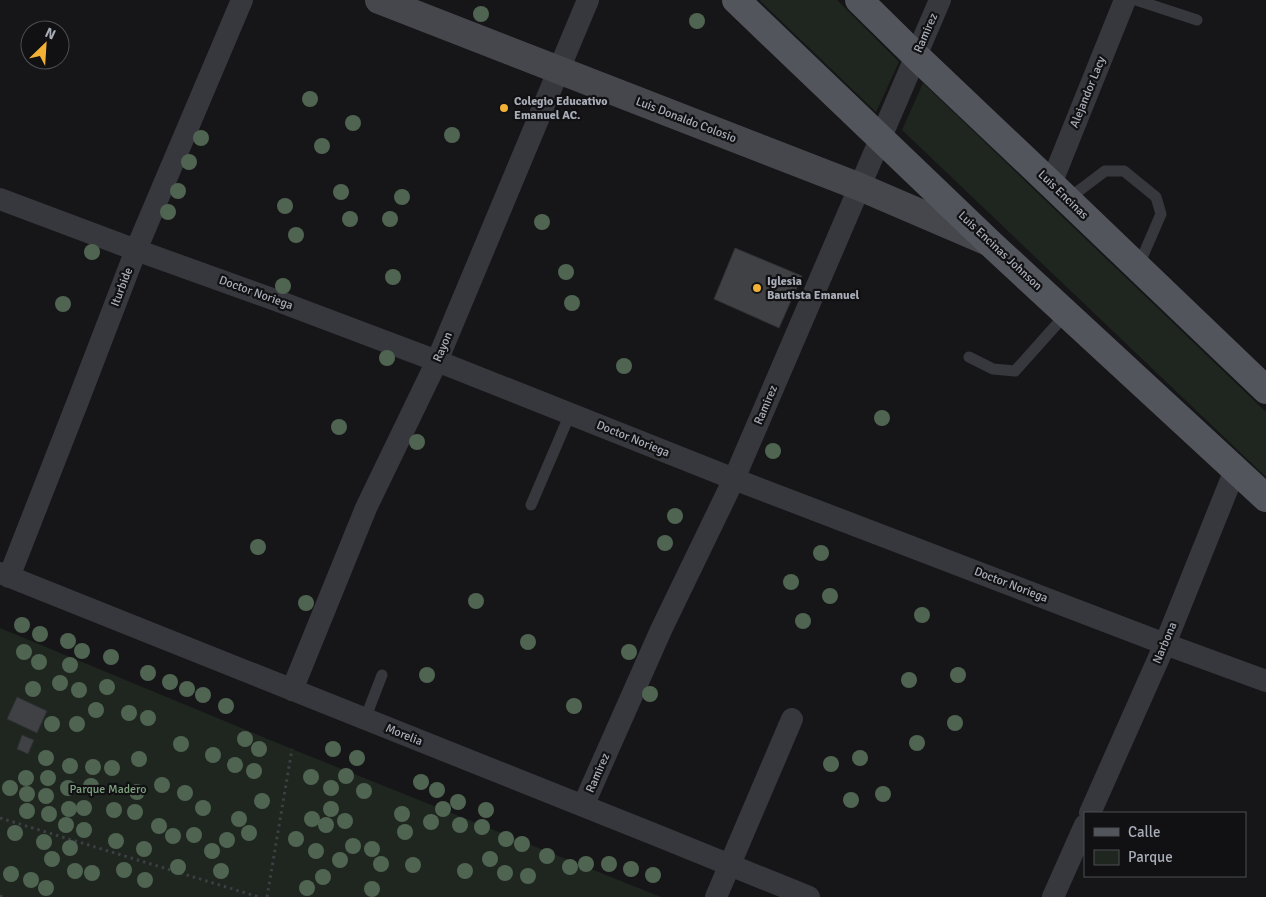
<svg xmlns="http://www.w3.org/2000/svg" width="1266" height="897" font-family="Signika,sans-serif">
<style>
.green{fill:#1e261f}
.building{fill:#404145;stroke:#303034}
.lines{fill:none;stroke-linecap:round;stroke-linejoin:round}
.path{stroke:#3d3f44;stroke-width:3;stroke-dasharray:2.5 4;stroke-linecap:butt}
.lane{stroke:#37383d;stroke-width:11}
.street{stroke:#37383d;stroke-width:22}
.secondary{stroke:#45474d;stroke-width:28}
.primary{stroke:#53555c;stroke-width:28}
.tree{fill:#506452}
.poi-dot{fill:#f2b134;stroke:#111113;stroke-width:2}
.labels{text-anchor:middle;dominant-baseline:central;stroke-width:4.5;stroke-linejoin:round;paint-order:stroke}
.street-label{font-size:12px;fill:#a8adb8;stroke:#111113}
.poi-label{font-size:12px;font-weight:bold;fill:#a8adb8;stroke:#111113;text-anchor:start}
.park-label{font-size:12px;fill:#7fa381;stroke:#111113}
</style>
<rect width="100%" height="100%" fill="#161618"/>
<path class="green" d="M 759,0 L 837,0 L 899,62 L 876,112 Z
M 923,83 L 1266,412 L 1266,477 L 902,130 Z
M 0,628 L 292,749 L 661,897 L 0,897 Z"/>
<path class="building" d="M 735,248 L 802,276 L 779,328 L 714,299 Z
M 17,697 L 47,711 L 37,733 L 7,719 Z
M 22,735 L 34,740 L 28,754 L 17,749 Z"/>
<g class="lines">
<path class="path" d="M 0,818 L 259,897
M 0,896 L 3,897
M 267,897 L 292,749"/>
<path class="lane" d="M 1136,0 L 1197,20
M 1068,199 L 1105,171 L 1124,171 L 1156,197 L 1161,214 L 1138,267
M 969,357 L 993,369 L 1015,371 L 1066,314
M 531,505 L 570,414
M 365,719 L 382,675"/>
<path class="street" d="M 1051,184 L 1125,0
M 0,199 L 136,250 L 278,301 L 437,361 L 734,479 L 1165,644 L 1266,681
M 0,573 L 661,837 L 809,897
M 9,577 L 78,401 L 136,250 L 242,0
M 292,690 L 366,508 L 437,361 L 588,0
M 583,806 L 661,630 L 734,479 L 940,0
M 1090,813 L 1165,644 L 1235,470
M 716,897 L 792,719
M 1053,897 L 1085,825"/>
<path class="secondary" d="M 379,0 L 860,187 L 988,242"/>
<path class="primary" d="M 736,0 L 991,244 L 1266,498
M 859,0 L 916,56 L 1051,184 L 1266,390"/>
</g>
<g class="tree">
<circle cx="481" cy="14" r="8"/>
<circle cx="697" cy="21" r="8"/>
<circle cx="310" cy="99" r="8"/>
<circle cx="353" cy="123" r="8"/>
<circle cx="452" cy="135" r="8"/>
<circle cx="201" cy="138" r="8"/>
<circle cx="322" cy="146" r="8"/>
<circle cx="189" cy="162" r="8"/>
<circle cx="178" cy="191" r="8"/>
<circle cx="341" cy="192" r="8"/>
<circle cx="402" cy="197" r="8"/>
<circle cx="285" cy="206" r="8"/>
<circle cx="168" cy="212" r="8"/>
<circle cx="350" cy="219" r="8"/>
<circle cx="390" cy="219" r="8"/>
<circle cx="542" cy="222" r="8"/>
<circle cx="296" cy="235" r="8"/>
<circle cx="92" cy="252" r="8"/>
<circle cx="566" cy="272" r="8"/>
<circle cx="393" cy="277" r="8"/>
<circle cx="283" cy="286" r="8"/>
<circle cx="572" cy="303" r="8"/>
<circle cx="63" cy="304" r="8"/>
<circle cx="387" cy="358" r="8"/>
<circle cx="624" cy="366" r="8"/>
<circle cx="882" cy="418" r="8"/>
<circle cx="339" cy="427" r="8"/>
<circle cx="417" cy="442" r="8"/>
<circle cx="773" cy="451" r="8"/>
<circle cx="675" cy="516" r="8"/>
<circle cx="665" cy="543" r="8"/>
<circle cx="258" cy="547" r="8"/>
<circle cx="821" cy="553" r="8"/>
<circle cx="791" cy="582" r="8"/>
<circle cx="830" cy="596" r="8"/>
<circle cx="476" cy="601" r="8"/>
<circle cx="306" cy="603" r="8"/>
<circle cx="922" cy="615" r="8"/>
<circle cx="803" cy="621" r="8"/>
<circle cx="22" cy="625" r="8"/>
<circle cx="40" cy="634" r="8"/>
<circle cx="68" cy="641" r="8"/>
<circle cx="528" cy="642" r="8"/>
<circle cx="82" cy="651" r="8"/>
<circle cx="24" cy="652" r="8"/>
<circle cx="629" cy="652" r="8"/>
<circle cx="111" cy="657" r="8"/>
<circle cx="39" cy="662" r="8"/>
<circle cx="70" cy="665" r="8"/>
<circle cx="148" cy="673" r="8"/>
<circle cx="427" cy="675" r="8"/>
<circle cx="958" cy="675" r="8"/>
<circle cx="909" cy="680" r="8"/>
<circle cx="170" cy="682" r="8"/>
<circle cx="60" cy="683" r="8"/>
<circle cx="107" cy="687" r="8"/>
<circle cx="33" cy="689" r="8"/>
<circle cx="187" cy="689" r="8"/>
<circle cx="79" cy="690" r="8"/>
<circle cx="650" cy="694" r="8"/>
<circle cx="203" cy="695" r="8"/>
<circle cx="226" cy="706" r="8"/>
<circle cx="574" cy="706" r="8"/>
<circle cx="96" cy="710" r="8"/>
<circle cx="129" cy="713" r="8"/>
<circle cx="148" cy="718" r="8"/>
<circle cx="955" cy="723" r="8"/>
<circle cx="52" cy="724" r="8"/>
<circle cx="77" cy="724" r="8"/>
<circle cx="245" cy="739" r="8"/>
<circle cx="917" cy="743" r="8"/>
<circle cx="181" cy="744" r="8"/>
<circle cx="259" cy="749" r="8"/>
<circle cx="333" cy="749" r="8"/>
<circle cx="213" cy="755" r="8"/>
<circle cx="46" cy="758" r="8"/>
<circle cx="357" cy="758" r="8"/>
<circle cx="860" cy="758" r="8"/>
<circle cx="139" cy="759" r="8"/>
<circle cx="831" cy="764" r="8"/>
<circle cx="235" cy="765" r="8"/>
<circle cx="70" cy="766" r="8"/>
<circle cx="93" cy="767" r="8"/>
<circle cx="112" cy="768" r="8"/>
<circle cx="254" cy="771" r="8"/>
<circle cx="346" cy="776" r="8"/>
<circle cx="311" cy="777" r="8"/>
<circle cx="26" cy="778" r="8"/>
<circle cx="48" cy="778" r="8"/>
<circle cx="421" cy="782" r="8"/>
<circle cx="162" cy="785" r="8"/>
<circle cx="91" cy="786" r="8"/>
<circle cx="10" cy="788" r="8"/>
<circle cx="68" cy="788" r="8"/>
<circle cx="331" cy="788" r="8"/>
<circle cx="437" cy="790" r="8"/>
<circle cx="364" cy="791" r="8"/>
<circle cx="137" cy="792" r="8"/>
<circle cx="185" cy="793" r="8"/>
<circle cx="27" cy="794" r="8"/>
<circle cx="883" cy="794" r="8"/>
<circle cx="46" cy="796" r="8"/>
<circle cx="851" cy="800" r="8"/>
<circle cx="262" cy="801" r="8"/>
<circle cx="458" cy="802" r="8"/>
<circle cx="84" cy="808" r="8"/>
<circle cx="203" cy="808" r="8"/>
<circle cx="69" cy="809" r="8"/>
<circle cx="331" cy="809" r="8"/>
<circle cx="443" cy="809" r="8"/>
<circle cx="114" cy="810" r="8"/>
<circle cx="486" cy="810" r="8"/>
<circle cx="27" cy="811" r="8"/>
<circle cx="135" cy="812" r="8"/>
<circle cx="49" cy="814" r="8"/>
<circle cx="402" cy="814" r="8"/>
<circle cx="239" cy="819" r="8"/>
<circle cx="312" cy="819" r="8"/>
<circle cx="345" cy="821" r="8"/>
<circle cx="431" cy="822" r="8"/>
<circle cx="66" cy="825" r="8"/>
<circle cx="326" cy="825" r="8"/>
<circle cx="460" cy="825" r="8"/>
<circle cx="159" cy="826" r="8"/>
<circle cx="482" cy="827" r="8"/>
<circle cx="84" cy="830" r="8"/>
<circle cx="405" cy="832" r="8"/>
<circle cx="15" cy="833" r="8"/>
<circle cx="249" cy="833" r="8"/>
<circle cx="194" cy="835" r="8"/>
<circle cx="173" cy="836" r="8"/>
<circle cx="296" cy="839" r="8"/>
<circle cx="506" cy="839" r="8"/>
<circle cx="227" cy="840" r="8"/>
<circle cx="116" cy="841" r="8"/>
<circle cx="44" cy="842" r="8"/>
<circle cx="522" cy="844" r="8"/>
<circle cx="353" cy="846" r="8"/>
<circle cx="70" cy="848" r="8"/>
<circle cx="144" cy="849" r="8"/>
<circle cx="372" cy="849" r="8"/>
<circle cx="212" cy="851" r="8"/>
<circle cx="316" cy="851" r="8"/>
<circle cx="547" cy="856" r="8"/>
<circle cx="52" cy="859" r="8"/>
<circle cx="490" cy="859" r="8"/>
<circle cx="340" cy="860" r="8"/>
<circle cx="381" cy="864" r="8"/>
<circle cx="586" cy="864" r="8"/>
<circle cx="609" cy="864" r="8"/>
<circle cx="413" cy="865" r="8"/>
<circle cx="178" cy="867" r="8"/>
<circle cx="570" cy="867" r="8"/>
<circle cx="631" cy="869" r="8"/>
<circle cx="124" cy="870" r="8"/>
<circle cx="75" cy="871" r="8"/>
<circle cx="221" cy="871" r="8"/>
<circle cx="465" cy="871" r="8"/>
<circle cx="92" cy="873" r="8"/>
<circle cx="505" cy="873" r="8"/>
<circle cx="11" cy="874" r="8"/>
<circle cx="653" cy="875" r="8"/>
<circle cx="528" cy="876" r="8"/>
<circle cx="323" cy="877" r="8"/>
<circle cx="31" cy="880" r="8"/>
<circle cx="145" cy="880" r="8"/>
<circle cx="46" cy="888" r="8"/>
<circle cx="307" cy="888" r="8"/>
<circle cx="372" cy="889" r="8"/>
</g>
<g class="poi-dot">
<circle cx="504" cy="108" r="5"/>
<circle cx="757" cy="288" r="5"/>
</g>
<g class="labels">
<g class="street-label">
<text transform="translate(926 33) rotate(-66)">Ramirez</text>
<text transform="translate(1088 92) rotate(-68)">Alejandor Lacy</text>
<text transform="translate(686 120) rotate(21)">Luis Donaldo Colosio</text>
<text transform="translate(1063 195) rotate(44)">Luis Encinas</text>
<text transform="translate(1000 251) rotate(43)">Luis Encinas Johnson</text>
<text transform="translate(122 287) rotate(-69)">Iturbide</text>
<text transform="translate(256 293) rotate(20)">Doctor Noriega</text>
<text transform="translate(443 347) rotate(-67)">Rayon</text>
<text transform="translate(766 405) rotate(-67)">Ramirez</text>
<text transform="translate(633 439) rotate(22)">Doctor Noriega</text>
<text transform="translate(1011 585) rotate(21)">Doctor Noriega</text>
<text transform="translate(1165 643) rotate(-67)">Narbona</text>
<text transform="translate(404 735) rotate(22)">Morelia</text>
<text transform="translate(598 773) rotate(-66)">Ramirez</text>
</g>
<g class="poi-label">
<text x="514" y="101">Colegio Educativo<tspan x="514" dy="14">Emanuel AC.</tspan></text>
<text x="767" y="281">Iglesia<tspan x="767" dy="14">Bautista Emanuel</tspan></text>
</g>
<g class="park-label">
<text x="108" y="789">Parque Madero</text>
</g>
</g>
<rect x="1084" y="812" width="162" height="65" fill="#111113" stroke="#4d4f55"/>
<rect x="1094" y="828" width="25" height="8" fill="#53555c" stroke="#4d4f55"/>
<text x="1128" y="837" font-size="15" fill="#a8adb8">Calle</text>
<rect x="1094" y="850" width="25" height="15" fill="#1e261f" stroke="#4d4f55"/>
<text x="1128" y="862" font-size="15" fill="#a8adb8">Parque</text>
<g transform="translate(45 45) rotate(25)"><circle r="24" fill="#111113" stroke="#4d4f55"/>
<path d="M0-4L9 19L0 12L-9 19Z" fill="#f2b134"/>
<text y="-8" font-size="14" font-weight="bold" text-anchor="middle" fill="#a8adb8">N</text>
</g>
</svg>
